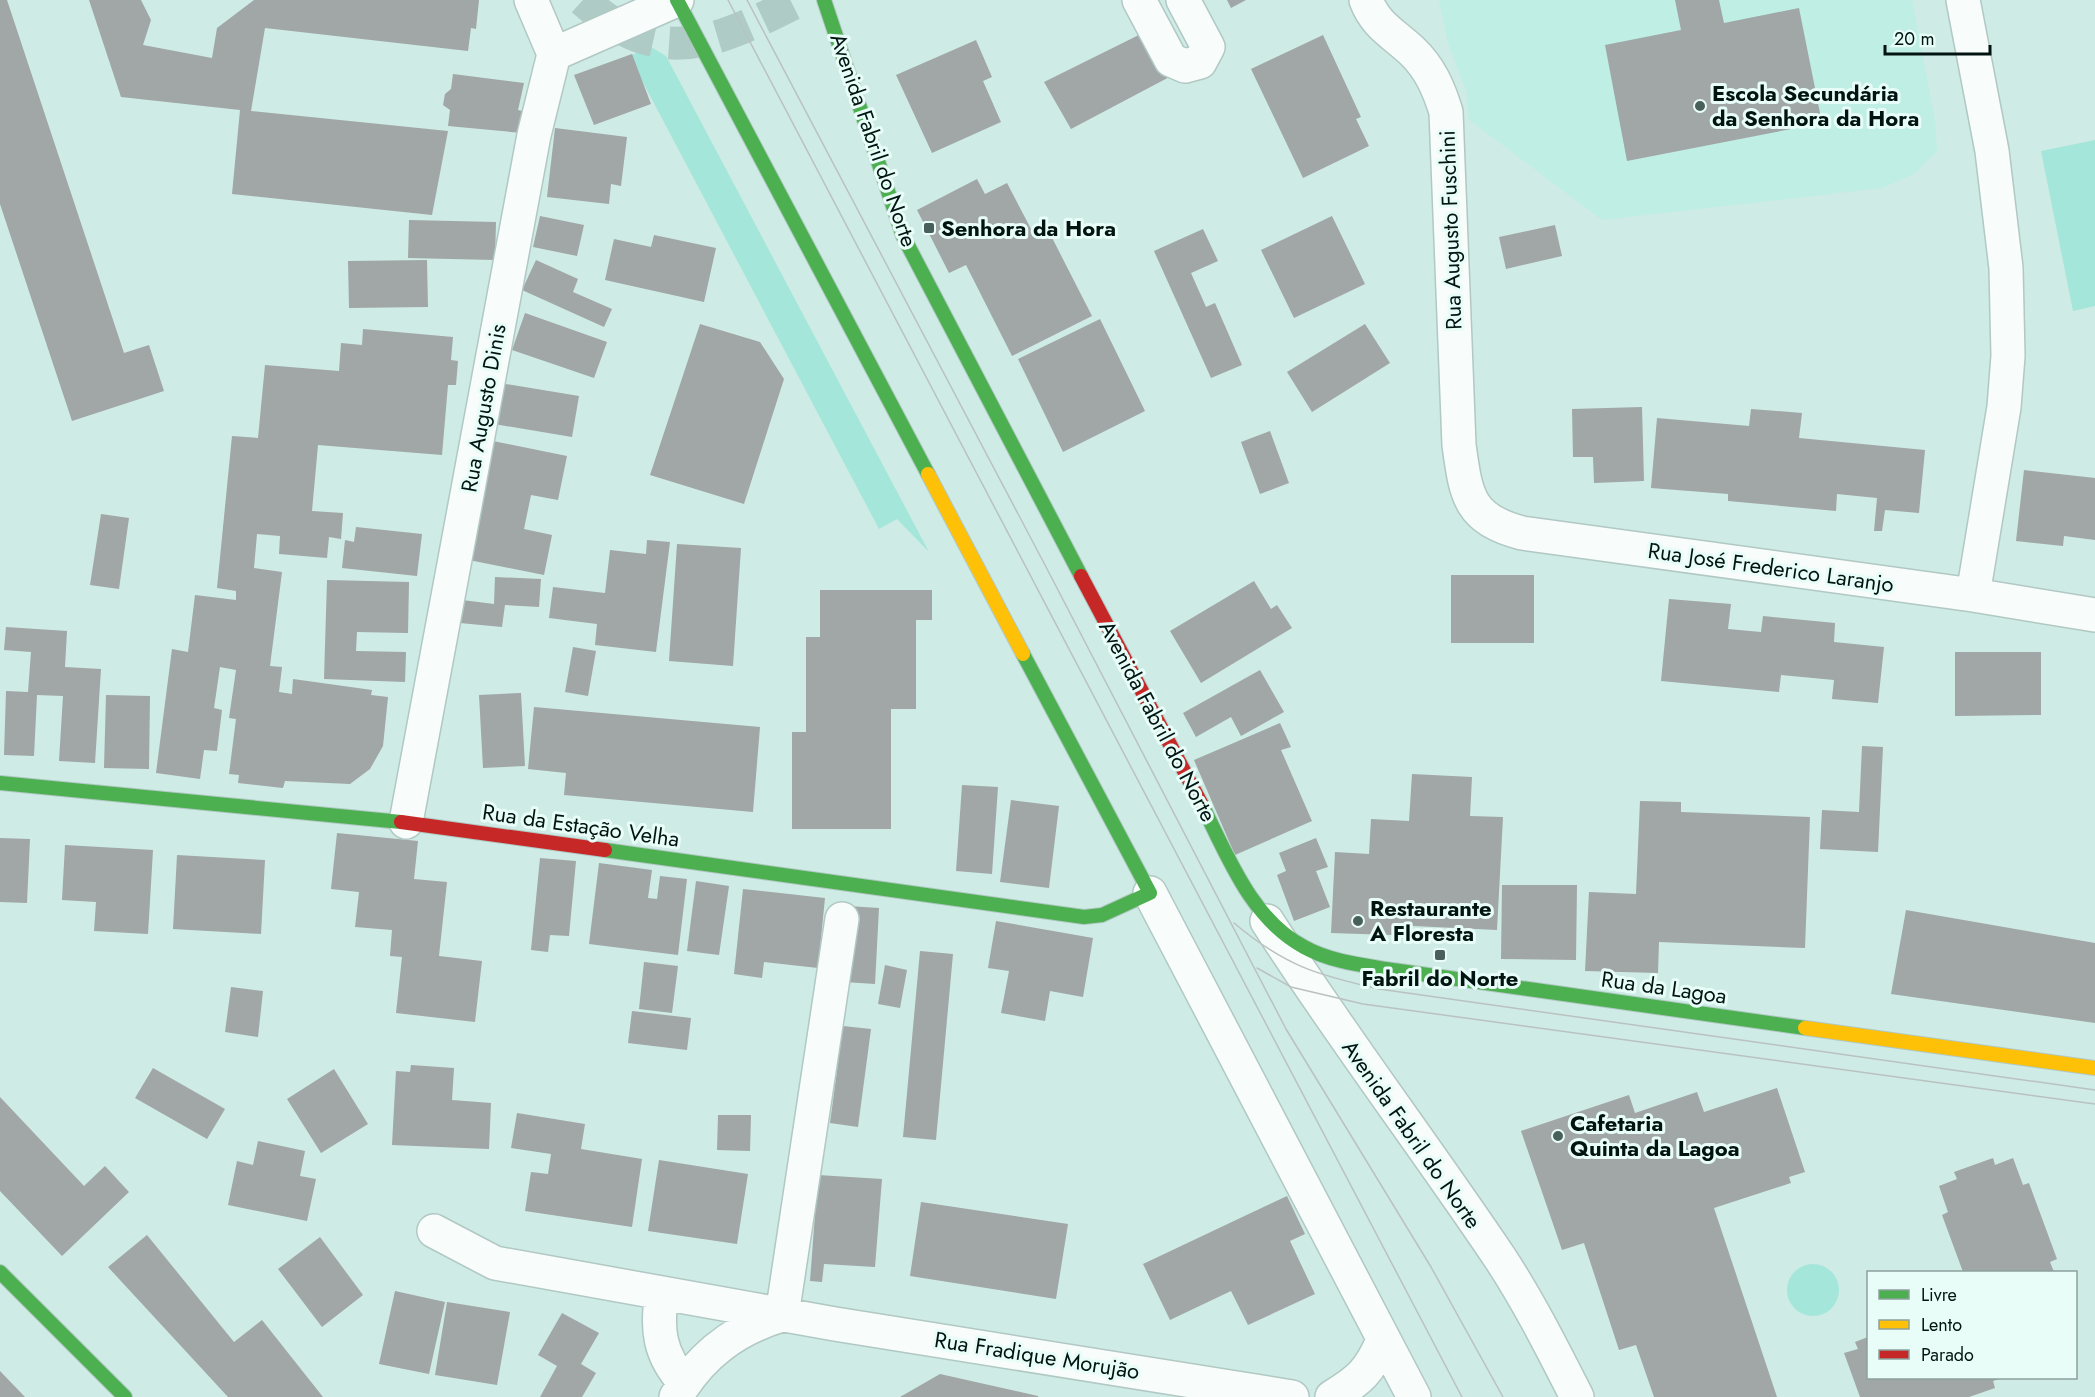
<svg xmlns="http://www.w3.org/2000/svg" width="2095" height="1397" font-family="Jost,sans-serif">
<style>
.built{fill:#beeee4}
.green{fill:#a5e6da}
.building{fill:#a1a6a6}
.lines{fill:none;stroke-linecap:round;stroke-linejoin:round}
.secondary-tunnel{stroke:#afcbc5;stroke-width:33;stroke-dasharray:33 16;stroke-linecap:butt}
.street-casing{stroke:#b1c8c3;stroke-width:36}
.fast-casing{stroke:#b1c8c3;stroke-width:16}
.slow-casing{stroke:#b1c8c3;stroke-width:16}
.jam-casing{stroke:#b1c8c3;stroke-width:16}
.street{stroke:#f8fcfb;stroke-width:33}
.fast{stroke:#4caf50;stroke-width:14}
.slow{stroke:#ffc107;stroke-width:14}
.jam{stroke:#c62828;stroke-width:14}
.tram{stroke:#bac2c0;stroke-width:1.5}
.poi-dot{fill:#495f5b;stroke:#e8fdf8;stroke-width:2}
.labels{text-anchor:middle;dominant-baseline:central;stroke-width:6;stroke-linejoin:round;paint-order:stroke}
.poi-label{font-size:22px;font-weight:bold;fill:#011411;stroke:#e8fdf8;text-anchor:start}
.street-label{font-size:22px;fill:#011411;stroke:#e8fdf8}
</style>
<rect width="100%" height="100%" fill="#ceebe5"/>
<path class="built" d="M 1439,0 L 1912,0 L 1935,121 L 1937,151 L 1915,173 L 1882,188 L 1602,220 L 1469,120 L 1467,93 L 1448,43 Z"/>
<path class="green" d="M 651,47 L 666,56 L 929,552 L 897,519 L 879,529 L 629,56 Z
M 2095,140 L 2095,306 L 2073,311 L 2041,151 Z
M1787 1290a26 26 0 1 1 52 0a26 26 0 1 1-52 0Z"/>
<path class="building" d="M 0,0 L 7,0 L 124,353 L 149,345 L 164,391 L 72,421 L 0,204 Z
M 89,0 L 141,0 L 151,20 L 143,45 L 212,58 L 217,28 L 254,0 L 479,0 L 476,29 L 471,28 L 468,51 L 265,28 L 251,111 L 448,131 L 432,215 L 232,194 L 240,110 L 121,97 Z
M 1227,0 L 1246,0 L 1231,8 Z
M 1675,0 L 1719,0 L 1724,23 L 1799,8 L 1822,123 L 1627,161 L 1605,45 L 1681,30 Z
M 1153,28 L 1175,74 L 1071,129 L 1044,82 Z
M 1323,35 L 1361,117 L 1356,119 L 1369,146 L 1303,178 L 1251,69 Z
M 976,40 L 992,77 L 983,81 L 1001,122 L 932,153 L 896,75 Z
M 632,54 L 651,104 L 594,125 L 574,75 Z
M 453,74 L 524,83 L 518,110 L 526,112 L 522,133 L 448,126 L 450,110 L 443,105 L 445,94 L 451,89 Z
M 555,128 L 627,137 L 621,186 L 611,184 L 609,204 L 547,197 Z
M 977,179 L 985,194 L 1007,183 L 1031,229 L 1044,222 L 1092,316 L 1012,356 L 966,265 L 949,273 L 917,210 Z
M 540,216 L 584,225 L 577,256 L 533,247 Z
M 1332,216 L 1365,284 L 1294,318 L 1261,250 Z
M 409,220 L 496,222 L 495,260 L 408,258 Z
M 1555,225 L 1562,256 L 1506,269 L 1499,237 Z
M 1203,229 L 1218,261 L 1191,273 L 1206,307 L 1215,303 L 1242,365 L 1211,378 L 1154,251 Z
M 654,235 L 716,248 L 704,302 L 605,280 L 614,239 L 651,247 Z
M 427,260 L 428,307 L 349,308 L 348,261 Z
M 536,260 L 578,279 L 573,292 L 612,309 L 604,327 L 522,290 Z
M 525,313 L 607,342 L 594,378 L 512,350 Z
M 1100,319 L 1145,411 L 1063,452 L 1018,359 Z
M 700,324 L 760,342 L 784,379 L 744,504 L 650,475 Z
M 1365,324 L 1390,363 L 1312,412 L 1287,372 Z
M 363,329 L 453,337 L 451,360 L 458,361 L 456,385 L 448,385 L 442,455 L 318,445 L 312,511 L 343,513 L 341,539 L 329,537 L 327,558 L 279,554 L 280,536 L 257,534 L 254,568 L 282,572 L 270,666 L 282,667 L 279,692 L 292,694 L 293,679 L 372,690 L 371,695 L 388,697 L 383,746 L 370,769 L 350,784 L 285,781 L 283,788 L 238,783 L 239,775 L 229,774 L 236,719 L 229,718 L 236,670 L 220,667 L 214,708 L 222,710 L 217,751 L 204,750 L 200,779 L 156,773 L 172,649 L 188,652 L 195,595 L 236,600 L 236,591 L 217,588 L 232,436 L 258,438 L 265,365 L 339,371 L 341,343 L 362,345 Z
M 500,383 L 579,396 L 572,437 L 494,424 Z
M 1642,407 L 1644,481 L 1594,483 L 1593,457 L 1573,457 L 1572,409 Z
M 1751,409 L 1802,413 L 1799,438 L 1925,450 L 1919,513 L 1885,510 L 1882,531 L 1874,531 L 1877,498 L 1837,494 L 1836,511 L 1728,501 L 1728,494 L 1651,488 L 1657,418 L 1749,426 Z
M 1270,431 L 1289,483 L 1260,494 L 1241,442 Z
M 493,441 L 567,456 L 558,500 L 531,495 L 524,529 L 552,535 L 544,575 L 469,560 Z
M 2024,470 L 2095,478 L 2095,540 L 2064,536 L 2063,546 L 2016,541 Z
M 101,514 L 129,518 L 119,589 L 90,585 Z
M 356,527 L 422,534 L 417,576 L 342,568 L 345,540 L 354,542 Z
M 647,540 L 670,542 L 656,652 L 595,645 L 597,624 L 549,618 L 553,587 L 605,593 L 610,550 L 646,554 Z
M 677,544 L 741,548 L 733,666 L 669,661 Z
M 1451,575 L 1534,575 L 1534,643 L 1451,643 Z
M 495,577 L 541,579 L 539,607 L 505,605 L 502,627 L 460,623 L 462,600 L 494,604 Z
M 327,580 L 409,582 L 408,633 L 357,632 L 356,651 L 406,652 L 405,682 L 324,679 Z
M 1254,581 L 1271,609 L 1277,605 L 1292,628 L 1201,683 L 1170,631 Z
M 820,590 L 932,590 L 932,620 L 916,620 L 916,709 L 891,709 L 891,829 L 792,829 L 792,732 L 806,732 L 806,637 L 820,637 Z
M 1669,599 L 1731,604 L 1728,629 L 1761,632 L 1763,616 L 1835,623 L 1834,642 L 1884,647 L 1878,703 L 1832,699 L 1834,680 L 1781,675 L 1779,692 L 1661,681 Z
M 6,627 L 67,631 L 65,667 L 101,669 L 95,763 L 59,761 L 63,696 L 37,695 L 34,756 L 4,755 L 6,691 L 28,692 L 31,652 L 4,650 Z
M 573,647 L 596,651 L 588,696 L 565,692 Z
M 1955,652 L 2041,652 L 2041,715 L 1955,716 Z
M 1260,670 L 1284,712 L 1241,736 L 1231,717 L 1196,737 L 1183,713 Z
M 521,693 L 525,766 L 483,768 L 479,695 Z
M 106,695 L 150,696 L 149,769 L 104,768 Z
M 534,707 L 760,727 L 753,812 L 564,795 L 566,773 L 528,769 Z
M 1280,723 L 1291,747 L 1281,750 L 1312,821 L 1235,855 L 1194,760 Z
M 1862,746 L 1883,747 L 1878,852 L 1820,849 L 1822,810 L 1859,812 Z
M 1412,774 L 1472,777 L 1470,816 L 1503,817 L 1497,930 L 1393,925 L 1392,935 L 1331,933 L 1335,852 L 1369,854 L 1371,819 L 1409,821 Z
M 962,785 L 998,787 L 992,874 L 956,871 Z
M 1011,800 L 1059,806 L 1049,888 L 1000,882 Z
M 1640,801 L 1681,802 L 1681,812 L 1810,817 L 1805,948 L 1659,942 L 1658,973 L 1585,971 L 1589,892 L 1636,894 Z
M 337,833 L 418,841 L 414,879 L 447,882 L 439,956 L 482,961 L 475,1022 L 396,1013 L 402,957 L 390,956 L 392,930 L 355,927 L 359,892 L 331,889 Z
M 0,838 L 30,839 L 27,903 L 0,902 Z
M 1316,838 L 1328,867 L 1316,871 L 1330,907 L 1294,921 L 1277,875 L 1286,871 L 1279,853 Z
M 65,845 L 153,850 L 148,934 L 94,931 L 96,902 L 62,900 Z
M 177,855 L 265,860 L 261,934 L 173,929 Z
M 540,858 L 576,861 L 569,936 L 550,935 L 548,952 L 531,950 Z
M 599,863 L 652,870 L 648,898 L 657,899 L 660,876 L 687,879 L 678,955 L 589,944 Z
M 696,881 L 729,886 L 719,955 L 687,951 Z
M 1502,885 L 1577,885 L 1576,960 L 1501,959 Z
M 743,889 L 825,898 L 818,968 L 764,962 L 762,978 L 734,974 Z
M 848,906 L 879,908 L 875,984 L 844,982 Z
M 1906,910 L 2095,943 L 2095,1023 L 1891,994 Z
M 996,921 L 1093,938 L 1083,997 L 1050,991 L 1045,1021 L 1001,1013 L 1009,971 L 988,968 Z
M 920,951 L 953,954 L 936,1140 L 903,1137 Z
M 644,962 L 678,966 L 672,1013 L 639,1009 Z
M 885,965 L 907,970 L 900,1008 L 878,1004 Z
M 231,987 L 263,991 L 258,1037 L 225,1032 Z
M 632,1011 L 691,1018 L 687,1050 L 628,1043 Z
M 843,1026 L 871,1029 L 858,1127 L 830,1123 Z
M 411,1065 L 454,1068 L 452,1100 L 491,1103 L 489,1149 L 392,1145 L 396,1071 L 410,1072 Z
M 153,1068 L 225,1109 L 207,1139 L 135,1098 Z
M 334,1069 L 368,1124 L 321,1153 L 287,1099 Z
M 1777,1088 L 1805,1172 L 1789,1177 L 1791,1183 L 1714,1208 L 1777,1397 L 1654,1397 L 1636,1345 L 1619,1350 L 1584,1243 L 1562,1250 L 1521,1131 L 1629,1095 L 1635,1113 L 1697,1092 L 1704,1112 Z
M 0,1097 L 84,1186 L 105,1166 L 129,1192 L 62,1256 L 0,1191 Z
M 517,1113 L 585,1124 L 581,1149 L 642,1159 L 632,1227 L 525,1211 L 531,1172 L 548,1174 L 551,1154 L 511,1148 Z
M 718,1115 L 751,1115 L 750,1151 L 717,1150 Z
M 258,1141 L 305,1151 L 300,1176 L 316,1179 L 307,1221 L 228,1205 L 237,1161 L 253,1165 Z
M 1993,1158 L 1995,1165 L 2013,1158 L 2023,1185 L 2029,1183 L 2057,1259 L 2050,1262 L 2054,1272 L 1963,1272 L 1942,1215 L 1948,1212 L 1939,1186 L 1957,1179 L 1954,1172 Z
M 659,1160 L 748,1174 L 737,1244 L 648,1231 Z
M 818,1175 L 882,1179 L 875,1267 L 824,1264 L 822,1282 L 810,1281 Z
M 1287,1196 L 1305,1234 L 1290,1241 L 1315,1294 L 1248,1325 L 1231,1291 L 1170,1320 L 1143,1264 Z
M 921,1202 L 1068,1224 L 1056,1299 L 910,1276 Z
M 147,1235 L 234,1342 L 262,1320 L 323,1397 L 228,1397 L 108,1267 Z
M 320,1237 L 363,1295 L 322,1327 L 278,1269 Z
M 395,1291 L 445,1302 L 429,1374 L 379,1364 Z
M 447,1302 L 510,1312 L 497,1385 L 435,1375 Z
M 562,1313 L 599,1333 L 581,1364 L 596,1373 L 582,1397 L 540,1397 L 557,1366 L 538,1355 Z
M 1868,1337 L 1868,1378 L 2002,1378 L 1993,1381 L 1995,1388 L 1969,1397 L 1860,1397 L 1844,1353 L 1858,1349 L 1855,1342 Z
M 0,1371 L 25,1397 L 0,1397 Z
M 940,1374 L 1038,1396 L 1038,1397 L 900,1397 Z"/>
<g class="lines">
<path class="secondary-tunnel" d="M 583,0 C 662,72 718,41 800,0"/>
<defs>
<path id="street" d="M 1139,0 L 1171,60 L 1185,66 L 1200,62 L 1208,47 L 1183,0
M 1366,0 C 1375,25 1394,34 1412,51 C 1430,68 1439,89 1446,112 L 1459,445 C 1466,495 1468,519 1522,533 L 1973,595 L 2095,615
M 1963,0 L 1992,151 L 2006,268 L 2008,356 L 2004,407 L 1973,595
M 554,54 L 677,0
M 406,822 L 534,135 L 554,54 L 531,0
M 1150,893 L 1414,1397
M 1267,921 C 1341,1036 1424,1145 1500,1258 C 1529,1302 1553,1350 1577,1397
M 434,1231 L 495,1263 L 835,1324 L 1292,1397
M 662,1293 C 656,1329 659,1355 685,1383
M 782,1315 L 842,919
M 676,1397 C 701,1355 735,1329 782,1315
M 1332,1397 C 1360,1380 1370,1371 1383,1340"/>
<path id="fast" d="M 677,0 L 928,474
M 824,0 L 903,236 L 1081,576
M 0,783 L 401,822
M 1201,803 C 1227,854 1250,918 1304,947 C 1331,962 1363,965 1393,970 L 1805,1028
M 605,850 L 1084,917 L 1102,915 L 1150,893 L 1023,654
M 0,1272 L 125,1397"/>
<path id="slow" d="M 928,474 L 1023,654
M 1805,1028 L 2095,1068"/>
<path id="jam" d="M 1081,576 L 1201,803
M 401,822 L 605,850"/>
</defs>
<use href="#street" class="street-casing"/>
<use href="#fast" class="fast-casing"/>
<use href="#slow" class="slow-casing"/>
<use href="#jam" class="jam-casing"/>
<use href="#street" class="street"/>
<use href="#fast" class="fast"/>
<use href="#slow" class="slow"/>
<use href="#jam" class="jam"/>
<path class="tram" d="M 728,0 L 1462,1397
M 747,0 L 1045,565 L 1286,1029 L 1431,1267 L 1503,1397
M 1234,923 C 1285,966 1317,975 1379,989 L 2095,1090
M 1257,968 L 1291,987 L 1363,1004 L 2095,1104"/>
</g>
<g class="poi-dot">
<circle cx="1700" cy="106" r="6"/>
<rect x="923" y="222" width="12" height="12" rx="3"/>
<circle cx="1358" cy="921" r="6"/>
<rect x="1434" y="949" width="12" height="12" rx="3"/>
<circle cx="1558" cy="1136" r="6"/>
</g>
<g class="labels">
<g class="poi-label">
<text x="1712" y="93">Escola Secundária<tspan x="1712" dy="25">da Senhora da Hora</tspan></text>
<text x="941" y="228">Senhora da Hora</text>
<text x="1370" y="908">Restaurante<tspan x="1370" dy="25">A Floresta</tspan></text>
<text x="1440" y="978" text-anchor="middle">Fabril do Norte</text>
<text x="1570" y="1123">Cafetaria<tspan x="1570" dy="25">Quinta da Lagoa</tspan></text>
</g>
<g class="street-label">
<text transform="translate(874 140) rotate(71)">Avenida Fabril do Norte</text>
<text transform="translate(1450 230) rotate(-92)">Rua Augusto Fuschini</text>
<text transform="translate(483 408) rotate(-80)">Rua Augusto Dinis</text>
<text transform="translate(1771 567) rotate(8)">Rua José Frederico Laranjo</text>
<text transform="translate(1158 721) rotate(62)">Avenida Fabril do Norte</text>
<text transform="translate(581 825) rotate(8)">Rua da Estação Velha</text>
<text transform="translate(1664 987) rotate(8)">Rua da Lagoa</text>
<text transform="translate(1412 1134) rotate(55)">Avenida Fabril do Norte</text>
<text transform="translate(1037 1355) rotate(9)">Rua Fradique Morujão</text>
</g>
</g>
<rect x="1867" y="1271" width="210" height="108" fill="#e8fdf8" stroke="#8ca09c" stroke-width="1.5"/>
<rect x="1879" y="1290" width="30" height="9" fill="#4caf50" stroke="#8ca09c" stroke-width="1.5"/>
<text x="1921" y="1301" font-size="18" fill="#011411">Livre</text>
<rect x="1879" y="1320" width="30" height="9" fill="#ffc107" stroke="#8ca09c" stroke-width="1.5"/>
<text x="1921" y="1331" font-size="18" fill="#011411">Lento</text>
<rect x="1879" y="1350" width="30" height="9" fill="#c62828" stroke="#8ca09c" stroke-width="1.5"/>
<text x="1921" y="1361" font-size="18" fill="#011411">Parado</text>
<path d="M1885 45v9h105v-9" fill="none" stroke="#011411" stroke-width="3"/>
<text x="1894" y="45" font-size="18" fill="#011411" stroke="#e8fdf8" stroke-width="4.5" paint-order="stroke">20 m</text>
</svg>
